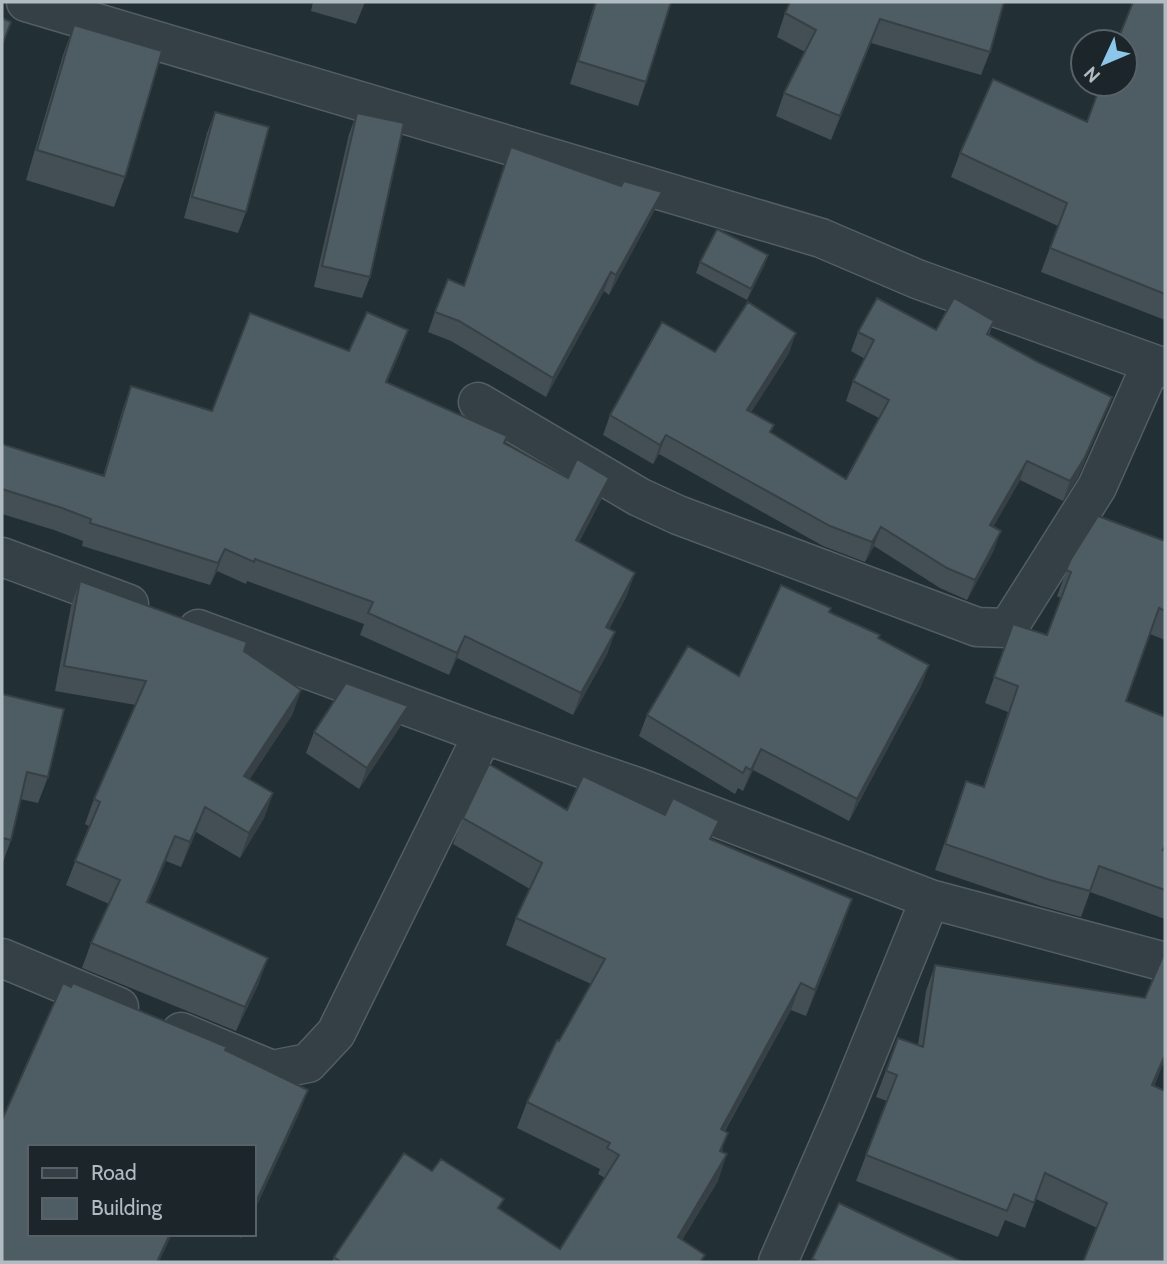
<svg xmlns="http://www.w3.org/2000/svg" width="1167" height="1264" font-family="Cabin,sans-serif">
<style>
.lines{fill:none;stroke-linecap:round;stroke-linejoin:round}
.minor-casing{stroke:#535e63;stroke-width:41}
.minor{stroke:#354046;stroke-width:38}
.wall{fill:#434f55}
.shaded-wall{fill:#374045}
.building{fill:#4e5c63;stroke:#374045;stroke-width:2}
</style>
<rect width="100%" height="100%" fill="#222f35"/>
<g class="lines">
<defs>
<path id="minor" d="M 26,2 L 821,238 L 917,279 L 1165,368
M 478,402 L 639,497 L 678,515 L 977,627 L 1008,628 L 1097,487 L 1151,365
M 2,557 L 129,604
M 198,629 L 483,734 L 637,787 L 930,899 L 1165,962
M 2,958 L 119,1007
M 181,1032 L 272,1070 L 308,1063 L 336,1033 L 483,734
M 778,1262 L 845,1108 L 930,899"/>
</defs>
<use href="#minor" class="minor-casing"/>
<use href="#minor" class="minor"/>
</g>
<path class="wall" d="M 313,2 L 365,2 L 356,24 L 311,11 Z
M 595,2 L 671,2 L 646,82 L 638,106 L 570,84 Z
M 1004,2 L 990,52 L 981,75 L 871,43 L 831,140 L 776,116 L 784,93 L 805,52 L 777,37 L 785,13 Z
M 1129,2 L 1165,2 L 1165,320 L 1041,272 L 1058,226 L 951,177 L 960,153 L 1087,122 L 1133,3 Z
M 74,25 L 125,177 L 114,207 L 26,180 L 63,55 Z
M 215,112 L 246,212 L 238,233 L 184,218 L 207,133 Z
M 357,113 L 370,277 L 362,298 L 314,287 L 349,134 Z
M 621,186 L 662,192 L 654,211 L 609,295 L 604,291 L 546,397 L 451,341 L 428,332 L 435,312 L 463,285 Z
M 768,255 L 764,266 L 747,300 L 696,273 L 700,262 Z
M 994,321 L 989,335 L 1038,362 L 1112,397 L 1104,416 L 1078,477 L 1063,501 L 1020,480 L 993,527 L 994,550 L 967,600 L 940,588 L 874,546 L 865,562 L 823,546 L 659,454 L 653,464 L 603,435 L 610,415 L 715,352 L 789,353 L 751,412 L 771,433 L 846,479 L 879,418 L 846,401 L 853,381 L 865,359 L 851,351 L 858,332 L 936,330 Z
M 408,330 L 400,352 L 387,382 L 504,444 L 601,500 L 579,542 L 627,595 L 609,629 L 615,632 L 607,654 L 573,715 L 457,658 L 449,675 L 360,635 L 364,624 L 247,581 L 246,584 L 217,571 L 210,585 L 82,546 L 83,541 L 54,530 L 2,514 L 2,444 L 103,476 L 123,408 L 131,386 L 212,411 L 349,351 Z
M 1165,541 L 1165,640 L 1150,634 L 1126,701 L 1165,717 L 1165,848 L 1164,850 L 1165,851 L 1165,919 L 1090,892 L 1081,917 L 1041,906 L 935,870 L 966,781 L 983,787 L 1008,712 L 985,703 L 1013,624 L 1047,635 L 1061,598 L 1057,596 L 1071,559 Z
M 80,581 L 244,651 L 301,690 L 292,715 L 249,780 L 273,793 L 264,818 L 240,858 L 196,832 L 181,867 L 166,861 L 148,902 L 259,983 L 236,1031 L 82,968 L 91,943 L 109,904 L 66,885 L 89,826 L 85,824 L 94,799 L 136,705 L 55,691 L 71,606 Z
M 830,613 L 929,665 L 921,686 L 849,821 L 753,770 L 743,791 L 738,788 L 735,794 L 639,736 L 647,715 L 739,676 Z
M 2,694 L 48,777 L 38,803 L 20,799 L 11,840 L 2,865 Z
M 400,727 L 359,789 L 306,753 L 314,732 Z
M 567,810 L 712,840 L 843,925 L 806,1016 L 791,1010 L 725,1131 L 718,1181 L 682,1240 L 702,1262 L 332,1262 L 334,1257 L 432,1171 L 500,1210 L 560,1249 L 605,1178 L 598,1174 L 600,1169 L 517,1128 L 527,1102 L 591,984 L 506,945 L 516,918 L 530,889 L 453,844 L 463,818 Z
M 1165,956 L 1165,1059 L 1097,1228 L 1036,1199 L 1025,1228 L 1005,1220 L 998,1237 L 856,1181 L 887,1101 L 876,1097 L 898,1038 L 918,1045 L 926,991 L 935,965 L 1145,998 Z
M 233,1234 L 243,1234 L 241,1238 Z"/>
<path class="shaded-wall" d="M 880,19 L 871,43 L 831,140 L 840,116 Z
M 662,192 L 654,211 L 609,295 L 616,275 Z
M 768,255 L 764,266 L 747,300 L 751,289 Z
M 611,272 L 604,291 L 546,397 L 553,378 Z
M 408,330 L 400,352 L 378,404 L 386,382 Z
M 796,333 L 789,353 L 740,430 L 747,410 Z
M 1112,397 L 1104,416 L 1078,477 L 1063,501 L 1070,481 Z
M 666,435 L 659,454 L 653,464 L 660,445 Z
M 1027,461 L 1020,480 L 983,545 L 990,525 Z
M 609,478 L 601,500 L 568,562 L 576,540 Z
M 881,527 L 874,546 L 865,562 L 872,542 Z
M 1001,531 L 994,550 L 967,600 L 975,580 Z
M 225,549 L 217,571 L 210,585 L 218,563 Z
M 635,573 L 627,595 L 598,649 L 606,627 Z
M 615,632 L 607,654 L 573,715 L 581,693 Z
M 465,636 L 457,658 L 449,675 L 457,653 Z
M 929,665 L 921,686 L 849,821 L 857,799 Z
M 301,690 L 292,715 L 235,801 L 244,776 Z
M 408,706 L 400,727 L 359,789 L 367,768 Z
M 761,749 L 753,770 L 743,791 L 751,770 Z
M 273,793 L 264,818 L 240,858 L 249,833 Z
M 205,807 L 196,832 L 181,867 L 190,842 Z
M 175,836 L 166,861 L 138,927 L 147,902 Z
M 852,899 L 843,925 L 806,1016 L 815,990 Z
M 268,958 L 259,983 L 236,1031 L 245,1007 Z
M 801,983 L 791,1010 L 711,1155 L 721,1129 Z
M 1165,1055 L 1165,1059 L 1143,1111 L 1152,1085 Z
M 308,1090 L 299,1114 L 254,1212 L 254,1206 Z
M 727,1154 L 718,1181 L 668,1262 L 678,1237 Z
M 170,1234 L 172,1234 L 159,1262 L 157,1262 Z"/>
<path class="building" d="M 596,2 L 671,2 L 646,82 L 578,61 Z
M 790,2 L 1004,2 L 990,52 L 880,19 L 840,116 L 784,93 L 816,30 L 785,13 Z
M 1133,2 L 1165,2 L 1165,294 L 1050,248 L 1067,203 L 960,153 L 993,79 L 1087,122 L 1101,84 L 1125,84 L 1125,42 L 1117,42 Z
M 2,18 L 11,22 L 2,45 Z
M 74,25 L 162,51 L 125,177 L 37,150 Z
M 215,112 L 269,127 L 246,212 L 192,197 Z
M 357,113 L 404,123 L 370,277 L 322,266 Z
M 511,147 L 621,186 L 624,181 L 662,192 L 616,275 L 611,272 L 553,378 L 459,321 L 435,312 L 448,279 L 464,286 Z
M 717,229 L 768,255 L 751,289 L 700,262 Z
M 877,298 L 936,330 L 954,298 L 994,321 L 987,334 L 1038,362 L 1112,397 L 1085,457 L 1070,481 L 1027,461 L 990,525 L 1001,531 L 975,580 L 947,568 L 881,527 L 872,542 L 830,526 L 666,435 L 660,445 L 610,415 L 662,322 L 715,352 L 748,302 L 796,333 L 747,410 L 774,425 L 770,432 L 846,479 L 889,400 L 853,381 L 874,340 L 858,332 Z
M 367,312 L 408,330 L 386,382 L 507,436 L 504,443 L 568,478 L 577,459 L 609,478 L 576,540 L 635,573 L 606,627 L 615,632 L 581,693 L 465,636 L 457,653 L 368,613 L 373,602 L 255,559 L 254,562 L 225,549 L 218,563 L 90,523 L 91,519 L 62,508 L 2,489 L 2,444 L 104,476 L 131,386 L 212,411 L 250,313 L 349,351 Z
M 1098,516 L 1165,541 L 1165,611 L 1159,608 L 1126,701 L 1165,717 L 1165,845 L 1163,850 L 1165,851 L 1165,890 L 1099,866 L 1090,891 L 1050,880 L 945,844 L 966,781 L 984,787 L 1018,686 L 994,677 L 1013,624 L 1047,635 L 1071,572 L 1066,570 L 1071,559 Z
M 80,581 L 247,642 L 244,651 L 301,690 L 244,776 L 273,793 L 249,833 L 205,807 L 190,842 L 175,836 L 147,902 L 268,958 L 245,1007 L 91,943 L 120,880 L 75,861 L 100,802 L 94,799 L 146,681 L 64,666 Z
M 781,585 L 831,608 L 829,612 L 880,635 L 878,638 L 929,665 L 857,799 L 761,749 L 751,770 L 746,767 L 743,773 L 647,715 L 688,646 L 739,676 Z
M 346,683 L 408,706 L 367,768 L 314,732 Z
M 2,694 L 64,709 L 48,777 L 27,772 L 11,840 L 2,838 Z
M 489,764 L 567,810 L 583,776 L 665,815 L 673,798 L 719,821 L 710,839 L 852,899 L 815,990 L 801,983 L 721,1129 L 728,1133 L 720,1151 L 727,1154 L 678,1237 L 705,1255 L 700,1262 L 341,1262 L 334,1257 L 404,1153 L 432,1171 L 441,1159 L 504,1199 L 498,1208 L 560,1249 L 619,1155 L 607,1148 L 610,1143 L 527,1102 L 557,1040 L 559,1041 L 605,959 L 516,918 L 542,863 L 463,818 Z
M 1163,956 L 1165,956 L 1165,1055 L 1152,1085 L 1165,1091 L 1165,1262 L 1083,1262 L 1107,1203 L 1045,1173 L 1034,1203 L 1014,1194 L 1007,1211 L 866,1155 L 897,1075 L 886,1071 L 898,1038 L 923,1047 L 935,965 L 1145,998 Z
M 63,983 L 71,987 L 73,983 L 227,1047 L 225,1050 L 308,1090 L 254,1206 L 254,1147 L 30,1147 L 30,1234 L 170,1234 L 157,1262 L 2,1262 L 2,1120 Z
M 839,1203 L 963,1262 L 816,1262 L 817,1261 L 812,1259 Z"/>
<rect width="1167" height="1264" fill="none" stroke="#b0bbc2" stroke-width="7"/>
<rect x="28" y="1145" width="228" height="91" fill="#1b252a" stroke="#576167" stroke-width="2"/>
<rect x="42" y="1168" width="35" height="10" fill="#354046" stroke="#576167" stroke-width="2"/>
<text x="91" y="1180" font-size="21" fill="#b0bbc2">Road</text>
<rect x="42" y="1198" width="35" height="21" fill="#4e5c63" stroke="#576167" stroke-width="2"/>
<text x="91" y="1215" font-size="21" fill="#b0bbc2">Building</text>
<g transform="translate(1104 63) rotate(226)"><circle r="33" fill="#1b252a" stroke="#576167" stroke-width="2"/>
<path d="M0-5L12 26L0 18L-12 26Z" fill="#8cc7eb"/>
<text y="-10" font-size="19" font-weight="bold" text-anchor="middle" fill="#b0bbc2">N</text>
</g>
</svg>
